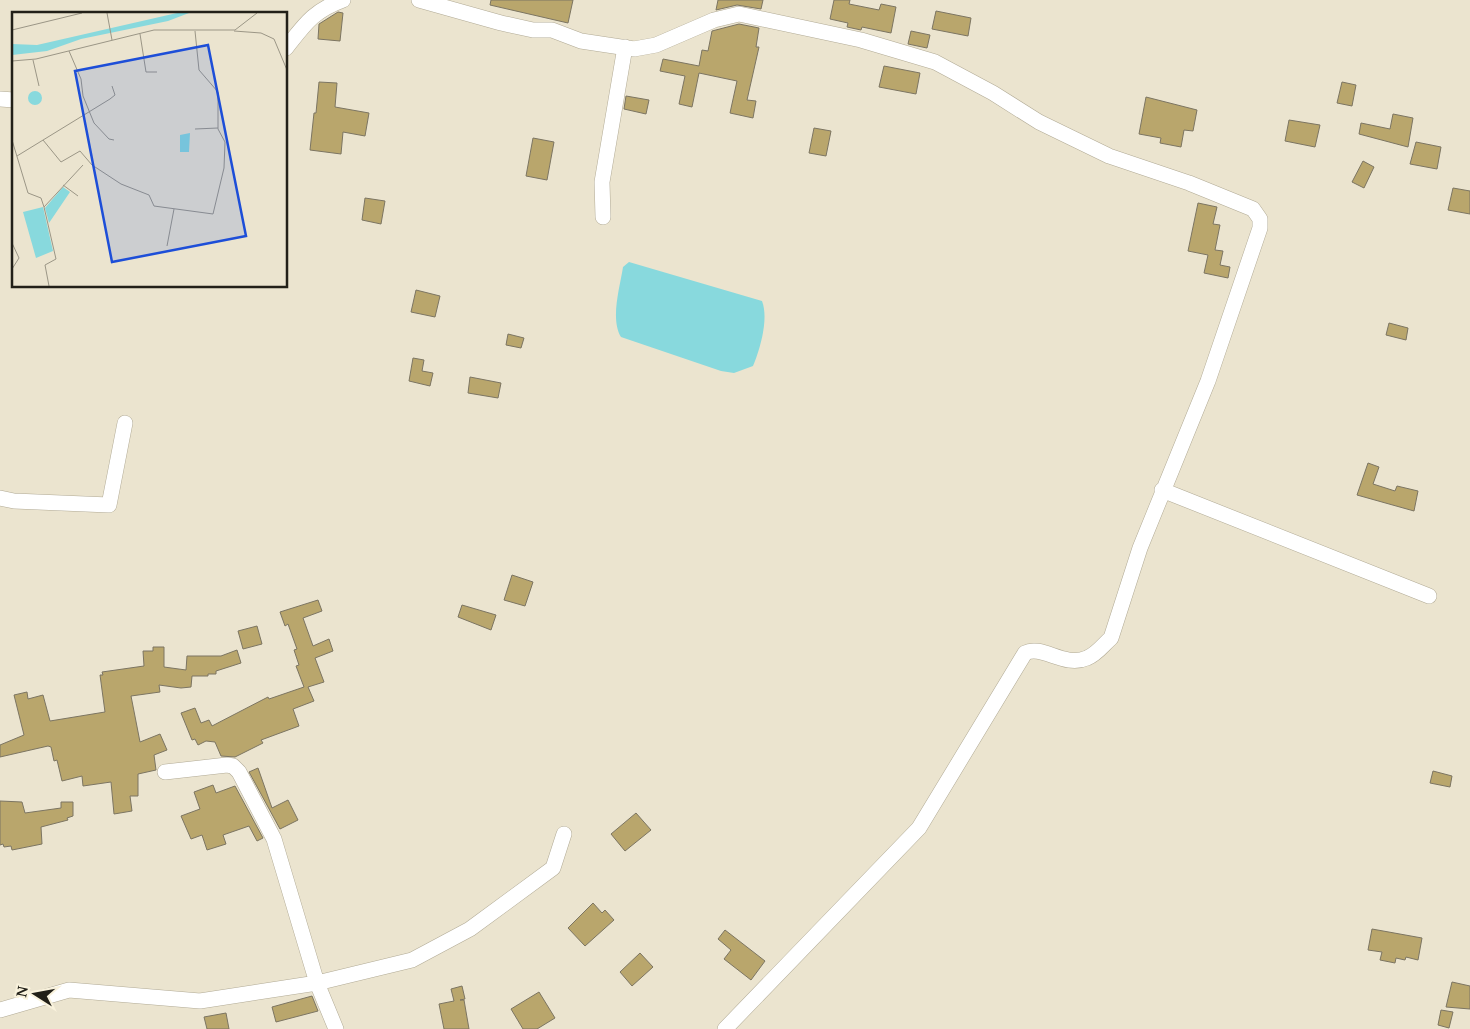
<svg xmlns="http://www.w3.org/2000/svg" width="1470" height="1029" font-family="'Noto Serif',serif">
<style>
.water{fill:#88d9dd}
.building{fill:#b9a66c;stroke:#7c7562}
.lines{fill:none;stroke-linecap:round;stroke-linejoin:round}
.street-casing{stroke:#b1aa95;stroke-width:16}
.street{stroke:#fff;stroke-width:15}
.inset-road{fill:none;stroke:#9b9686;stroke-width:1}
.view{fill:#1d4ed8;fill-opacity:0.15;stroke:#1d4ed8;stroke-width:2.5}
.inset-edge{fill:none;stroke:#222018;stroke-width:2.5}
</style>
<rect width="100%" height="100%" fill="#ebe4cf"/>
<path class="water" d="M 629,262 L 762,301 C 769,319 760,349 753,366 L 734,373 L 721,371 L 621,337 C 610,319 620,287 623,267 Z"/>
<path class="building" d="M 491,0 L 573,0 L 568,23 L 490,5 Z
M 718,0 L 763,0 L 761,9 L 737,5 L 716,10 Z
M 834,0 L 850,0 L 849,4 L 879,10 L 881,4 L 896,7 L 891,33 L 862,27 L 861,30 L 847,27 L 848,23 L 830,19 Z
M 936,11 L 971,18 L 968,36 L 932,29 Z
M 338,12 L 343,13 L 340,41 L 318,39 L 319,24 Z
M 739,24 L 759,28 L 756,47 L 759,47 L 747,100 L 756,101 L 753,118 L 730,113 L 737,81 L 699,73 L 692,107 L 679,104 L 685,76 L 660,71 L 663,59 L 699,66 L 702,50 L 708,51 L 712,31 Z
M 911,31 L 930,35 L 927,48 L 908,44 Z
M 884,66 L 920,73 L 916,94 L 879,87 Z
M 319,82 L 337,83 L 335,107 L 369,113 L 365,136 L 343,132 L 341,154 L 310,150 L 314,113 L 316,113 Z
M 1342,82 L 1356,85 L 1352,106 L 1337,103 Z
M 626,96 L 649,100 L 646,114 L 624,109 Z
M 1146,97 L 1197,110 L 1193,131 L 1184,130 L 1181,147 L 1160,143 L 1161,138 L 1139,134 Z
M 1393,114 L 1413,118 L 1408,147 L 1359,134 L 1361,123 L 1390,129 Z
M 1289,120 L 1320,125 L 1315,147 L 1285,141 Z
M 814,128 L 831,131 L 826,156 L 809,153 Z
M 533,138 L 554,142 L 547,180 L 526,176 Z
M 1416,142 L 1441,147 L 1437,169 L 1410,164 Z
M 1363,161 L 1374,167 L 1364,188 L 1352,182 Z
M 1453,188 L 1470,191 L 1470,214 L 1448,210 Z
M 365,198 L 385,201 L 381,224 L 362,220 Z
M 1198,203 L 1217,207 L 1213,224 L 1220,225 L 1215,250 L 1223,251 L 1220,265 L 1230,267 L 1228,278 L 1204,273 L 1208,255 L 1188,251 Z
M 416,290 L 440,296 L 435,317 L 411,312 Z
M 1389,323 L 1408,328 L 1406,340 L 1386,335 Z
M 508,334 L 524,338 L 521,348 L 506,345 Z
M 413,358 L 424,360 L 422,371 L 433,373 L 430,386 L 409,381 Z
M 470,377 L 501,383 L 498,398 L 468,393 Z
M 1368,463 L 1379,467 L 1373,484 L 1395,491 L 1397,486 L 1418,491 L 1414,511 L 1357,495 Z
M 512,575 L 533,582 L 525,606 L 504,600 Z
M 318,600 L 322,611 L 303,618 L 313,646 L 329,639 L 333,651 L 315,658 L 324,682 L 308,687 L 314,701 L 293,709 L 299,726 L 261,740 L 263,743 L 235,757 L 221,756 L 215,742 L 206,741 L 198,745 L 195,739 L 192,740 L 181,713 L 195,708 L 201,723 L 209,720 L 212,726 L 268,697 L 269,699 L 304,687 L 296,666 L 299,665 L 294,650 L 297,649 L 288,624 L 285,626 L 280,612 Z
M 462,605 L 496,615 L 491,630 L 458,617 Z
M 257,626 L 262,644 L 243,649 L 238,631 Z
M 153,647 L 164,647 L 164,667 L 186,670 L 187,656 L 221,656 L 237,650 L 241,663 L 216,671 L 216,674 L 208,674 L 208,676 L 192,676 L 191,687 L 181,688 L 159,685 L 160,692 L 131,696 L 140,742 L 160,734 L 167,750 L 154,755 L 156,770 L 138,774 L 138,796 L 130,796 L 132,811 L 114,814 L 111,782 L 83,786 L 82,776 L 62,781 L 57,760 L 54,761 L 51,747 L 48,746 L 0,757 L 0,745 L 24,735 L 14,695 L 27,692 L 28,699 L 43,695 L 50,721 L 105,712 L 100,675 L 103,675 L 102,672 L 144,666 L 143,651 L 153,651 Z
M 258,768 L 272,808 L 288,800 L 298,820 L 280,829 L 249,772 Z
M 1433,771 L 1452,776 L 1450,787 L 1430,783 Z
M 213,785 L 216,793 L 235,786 L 263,838 L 257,841 L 249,826 L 223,835 L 226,844 L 207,850 L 202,835 L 191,839 L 181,816 L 200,809 L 194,792 Z
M 0,801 L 22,802 L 25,813 L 61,808 L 61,802 L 73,802 L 73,816 L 67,818 L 68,820 L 41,827 L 42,844 L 12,850 L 11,846 L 4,847 L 3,844 L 0,845 Z
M 636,813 L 651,830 L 625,851 L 611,834 Z
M 593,903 L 602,913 L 605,910 L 614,920 L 585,946 L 568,928 Z
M 1372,929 L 1422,938 L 1418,960 L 1406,957 L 1405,960 L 1396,958 L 1395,963 L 1380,960 L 1382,952 L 1368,950 Z
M 725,930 L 765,961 L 751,980 L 724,959 L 731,950 L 718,939 Z
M 640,953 L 653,967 L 632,986 L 620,972 Z
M 1452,982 L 1470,986 L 1470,1009 L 1446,1007 Z
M 462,986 L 465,999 L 460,1000 L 464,1000 L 469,1029 L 444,1029 L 439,1004 L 454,1001 L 451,989 Z
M 539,992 L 555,1018 L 537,1029 L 523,1029 L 511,1009 Z
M 312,996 L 318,1011 L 276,1022 L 272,1007 Z
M 1441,1010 L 1453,1012 L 1449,1028 L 1438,1025 Z
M 226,1013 L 229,1029 L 207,1029 L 204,1017 Z"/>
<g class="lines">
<defs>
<path id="street" d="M 419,0 L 501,23 L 533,30 L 552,30 L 581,41 L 634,49 L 656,45 L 714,20 L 739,14 L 861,40 L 935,62 L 993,93 L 1039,122 L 1109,156 L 1189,183 L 1253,209 L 1260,219 L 1260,228 L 1208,381 L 1140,548 L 1111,638 C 1103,645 1097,654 1087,658 C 1064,668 1042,644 1025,653 L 919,828 L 725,1029
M 286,48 C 305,24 313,11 343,0
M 0,99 L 14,100
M 603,217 L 602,182 L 625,47
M 1162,490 L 1429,596
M 0,498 L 14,501 L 109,505 L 125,423
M 165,772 L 227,765 L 233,766 L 239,772 L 274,839 L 317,983 L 336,1029
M 0,1010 L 69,990 L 200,1001 L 317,983 L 412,960 L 470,929 L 553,868 L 564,834"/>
</defs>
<use href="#street" class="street-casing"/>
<use href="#street" class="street"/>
</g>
<g transform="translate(12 12)">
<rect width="275" height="275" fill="#ebe4cf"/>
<path d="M 165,1 L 177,1 L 156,9 L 69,27 L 35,39 L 0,43 L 0,32 L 25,33 ZM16 86a7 7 0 1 1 14 0a7 7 0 1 1-14 0ZM 178,121 L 177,140 L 168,140 L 168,123 ZM 51,175 L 58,180 L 37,211 L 33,196 ZM 31,195 L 41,239 L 24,246 L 11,200 Z" fill="#88d9dd"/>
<path class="inset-road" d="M 95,1 L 100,28M 0,18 L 70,1M 222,19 L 249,21 L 262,27 L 275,58M 128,22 L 134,60 L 145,60M 57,39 L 69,67 L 71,84 L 82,111 L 97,127 L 102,128M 21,48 L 27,74M 0,49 L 24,47 L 142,18 L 223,18 L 245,1M 183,117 L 206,116M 0,128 L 16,181 L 29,186 L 32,195 L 44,247 L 33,253 L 37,274M 31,128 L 49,150 L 68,139 L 80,153 L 109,172 L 137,183 L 142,194 L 201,202 L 212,156 L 213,130 L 206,117 L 206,80 L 187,58 L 183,19M 5,144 L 98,87 L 103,83 L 100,74M 51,173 L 66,184M 32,195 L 71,153M 0,231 L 7,246 L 0,257M 155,234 L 162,197"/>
<path class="view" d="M 196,33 L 234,224 L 100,250 L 63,59 Z"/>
<rect width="275" height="275" class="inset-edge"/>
</g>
<g transform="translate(35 994) rotate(281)" stroke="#f9f2dc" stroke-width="4" paint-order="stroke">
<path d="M0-4L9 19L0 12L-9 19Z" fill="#222018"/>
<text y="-8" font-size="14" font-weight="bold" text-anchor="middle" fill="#222018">N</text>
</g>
</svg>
